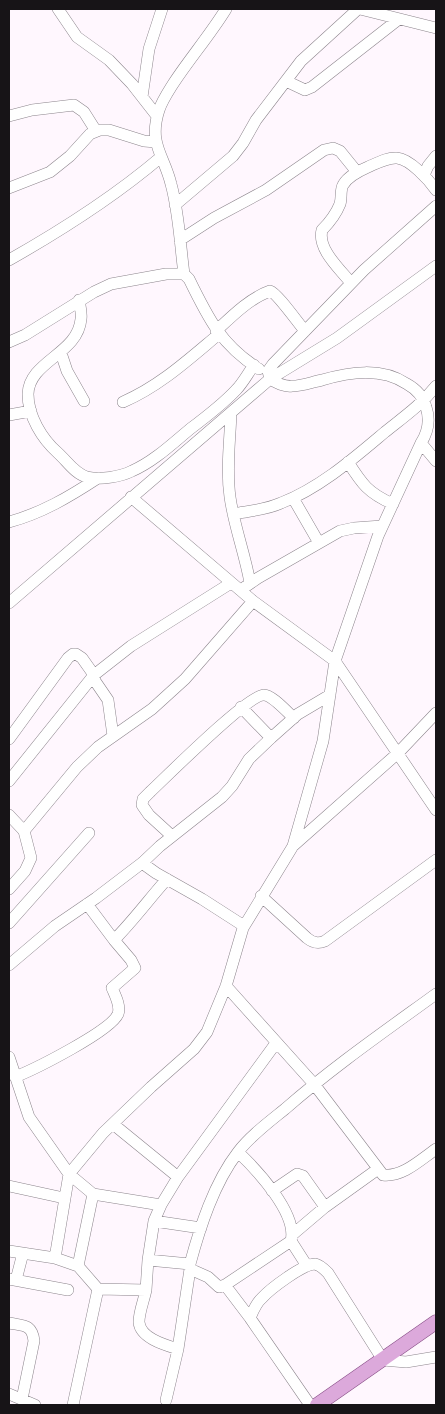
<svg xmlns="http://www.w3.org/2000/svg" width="445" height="1414" font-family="Mulish,sans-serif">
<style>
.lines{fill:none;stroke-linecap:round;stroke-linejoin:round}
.minor-casing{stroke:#8c858c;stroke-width:12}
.major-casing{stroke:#884f87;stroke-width:15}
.minor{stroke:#fff;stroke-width:11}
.major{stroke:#dca9db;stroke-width:14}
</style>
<rect width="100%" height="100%" fill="#fff7fe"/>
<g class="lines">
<defs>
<path id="minor" d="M 58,9 L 77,37 L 109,60 L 132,84 L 157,116
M 226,9 C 210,35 190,58 173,84 C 168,92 162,101 159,110 C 148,144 164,155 171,184 C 179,213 180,244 184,274 L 189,279 C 208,318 221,345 259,369
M 360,9 L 436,28
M 286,81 L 305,90 L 312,87 L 399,19
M 142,97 L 149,49 L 162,9
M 9,116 L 32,110 L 74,105 L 84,112 L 96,131
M 424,175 L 428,166 L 436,156
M 9,188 L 50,172 L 70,156 L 90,134 L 100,130 L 109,130 L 144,141 L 156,142
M 175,205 L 233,156 L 243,143 L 256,120 L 301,61 L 358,9
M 180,240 L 214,218 L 266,190 L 324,150 L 333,148 L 340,151 L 357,172
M 9,260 C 62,230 114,197 161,157
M 351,283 C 340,269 317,249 322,230 C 329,223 336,214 340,204 C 342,198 340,190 343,185 C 348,176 359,171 368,167 C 377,163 388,157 397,158 C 410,159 429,180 436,190
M 79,300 C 80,306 82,313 81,319 C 78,354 29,361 28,394 C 28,416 42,439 58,453 C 67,461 75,474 87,477 C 100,480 120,477 132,471 C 153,462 172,444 190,429 C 206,417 222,405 236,390 C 243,383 248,373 254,365
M 216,331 C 232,316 250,298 270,291 C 277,293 298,323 305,331
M 9,342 L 25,335 L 94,292 L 111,284 L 166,274 L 184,274
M 61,353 L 67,371 L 84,401
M 123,402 C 160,386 189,359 219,334
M 231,413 C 230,441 226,469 230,497 C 234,526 245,554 250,583
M 9,415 L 31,411
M 421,443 L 436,461
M 348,462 C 362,484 368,493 393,504
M 131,497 L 253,601 L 335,661 L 436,810
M 293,498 L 319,543
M 233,514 C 249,511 266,510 281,503 C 320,488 354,458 385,432 C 405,416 421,405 436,386
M 9,522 C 42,513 69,497 98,478
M 245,587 L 258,578 L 340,531 L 354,528 L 382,526
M 9,603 L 270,379 L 337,338 L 436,266
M 241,707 L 271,738
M 113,736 L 108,700 L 95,681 L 94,675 L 131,646 L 231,583
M 9,739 L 68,658 L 73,654 L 76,654 L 82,658 L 94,675 L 9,781
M 9,815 L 24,831 L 31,858 L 25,871 L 9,889
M 24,831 L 77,767 L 98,747 L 152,709 L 185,679 L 253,601
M 172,836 L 149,815 L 142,805 L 143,799 L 150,792 C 165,778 249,694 264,695 C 272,695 287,712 294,718
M 293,846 L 323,741 L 335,661 L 378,536 L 421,443 C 428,432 430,419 426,407 C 423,396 416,389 407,384 C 381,367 350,372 322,380 C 312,382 302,386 292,386 C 284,387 277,383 270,379 L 268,371 L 273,364 L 364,270 L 436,206
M 142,863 L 156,873 L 202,899 L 244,926
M 261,896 L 307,938 C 313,943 318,944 325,941 L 436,860
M 87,904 L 114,940
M 9,923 L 89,833
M 9,965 L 55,926 L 96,898 L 142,863 L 160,846 L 222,797 L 232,786 L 249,759 L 271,738 L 298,714 L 330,695
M 226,986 L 314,1084 L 383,1175 C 403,1177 420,1160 436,1149
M 9,1057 L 29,1117 L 69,1174 L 93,1194 L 161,1205
M 15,1077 C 35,1069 111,1031 118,1014 C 121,1006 115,995 112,988 L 135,968 L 131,960 L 114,940 C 133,921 149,899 167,879
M 113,1124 L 178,1177
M 9,1186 L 64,1198
M 272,1191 L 297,1174 L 303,1176 L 325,1207
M 154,1221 L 201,1228
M 292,1235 L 325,1207 L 378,1169
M 291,1241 L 307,1266
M 9,1251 L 55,1258
M 148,1260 L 154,1221 L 161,1205 L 178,1177 L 276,1043
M 190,1264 C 200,1227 214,1183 238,1152 C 250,1136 269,1122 285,1109 C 333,1067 385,1031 436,994
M 78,1266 L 93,1194
M 9,1279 L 68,1290
M 16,1280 L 23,1253
M 225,1285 L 250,1318
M 98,1289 L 146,1290 L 148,1260 L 190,1264 L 190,1269 L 208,1277 L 219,1287 L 225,1285 L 291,1241 C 298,1214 257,1170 238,1152
M 146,1290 C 144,1300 139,1312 139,1322 C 140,1338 165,1345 178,1349
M 9,1323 C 24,1326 32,1324 34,1341 L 22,1399
M 9,1394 L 35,1405
M 166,1400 L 178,1349 L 190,1269
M 73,1405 L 98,1289 L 78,1266 L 55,1258 L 69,1174 L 103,1133 L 151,1087 L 194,1049 L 207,1032 L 226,986 L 243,928 L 293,846 L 398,753 L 436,713
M 310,1405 L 250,1318 C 253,1311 256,1303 262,1298 C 270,1289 303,1264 315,1264 C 320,1265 324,1269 328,1273 L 383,1360 L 406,1362 L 436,1357"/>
<path id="major" d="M 317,1405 L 436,1322"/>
</defs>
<use href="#minor" class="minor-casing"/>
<use href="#major" class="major-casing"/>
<use href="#minor" class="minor"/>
<use href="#major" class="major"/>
</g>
<rect width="445" height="1414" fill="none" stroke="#171417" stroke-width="20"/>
</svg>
